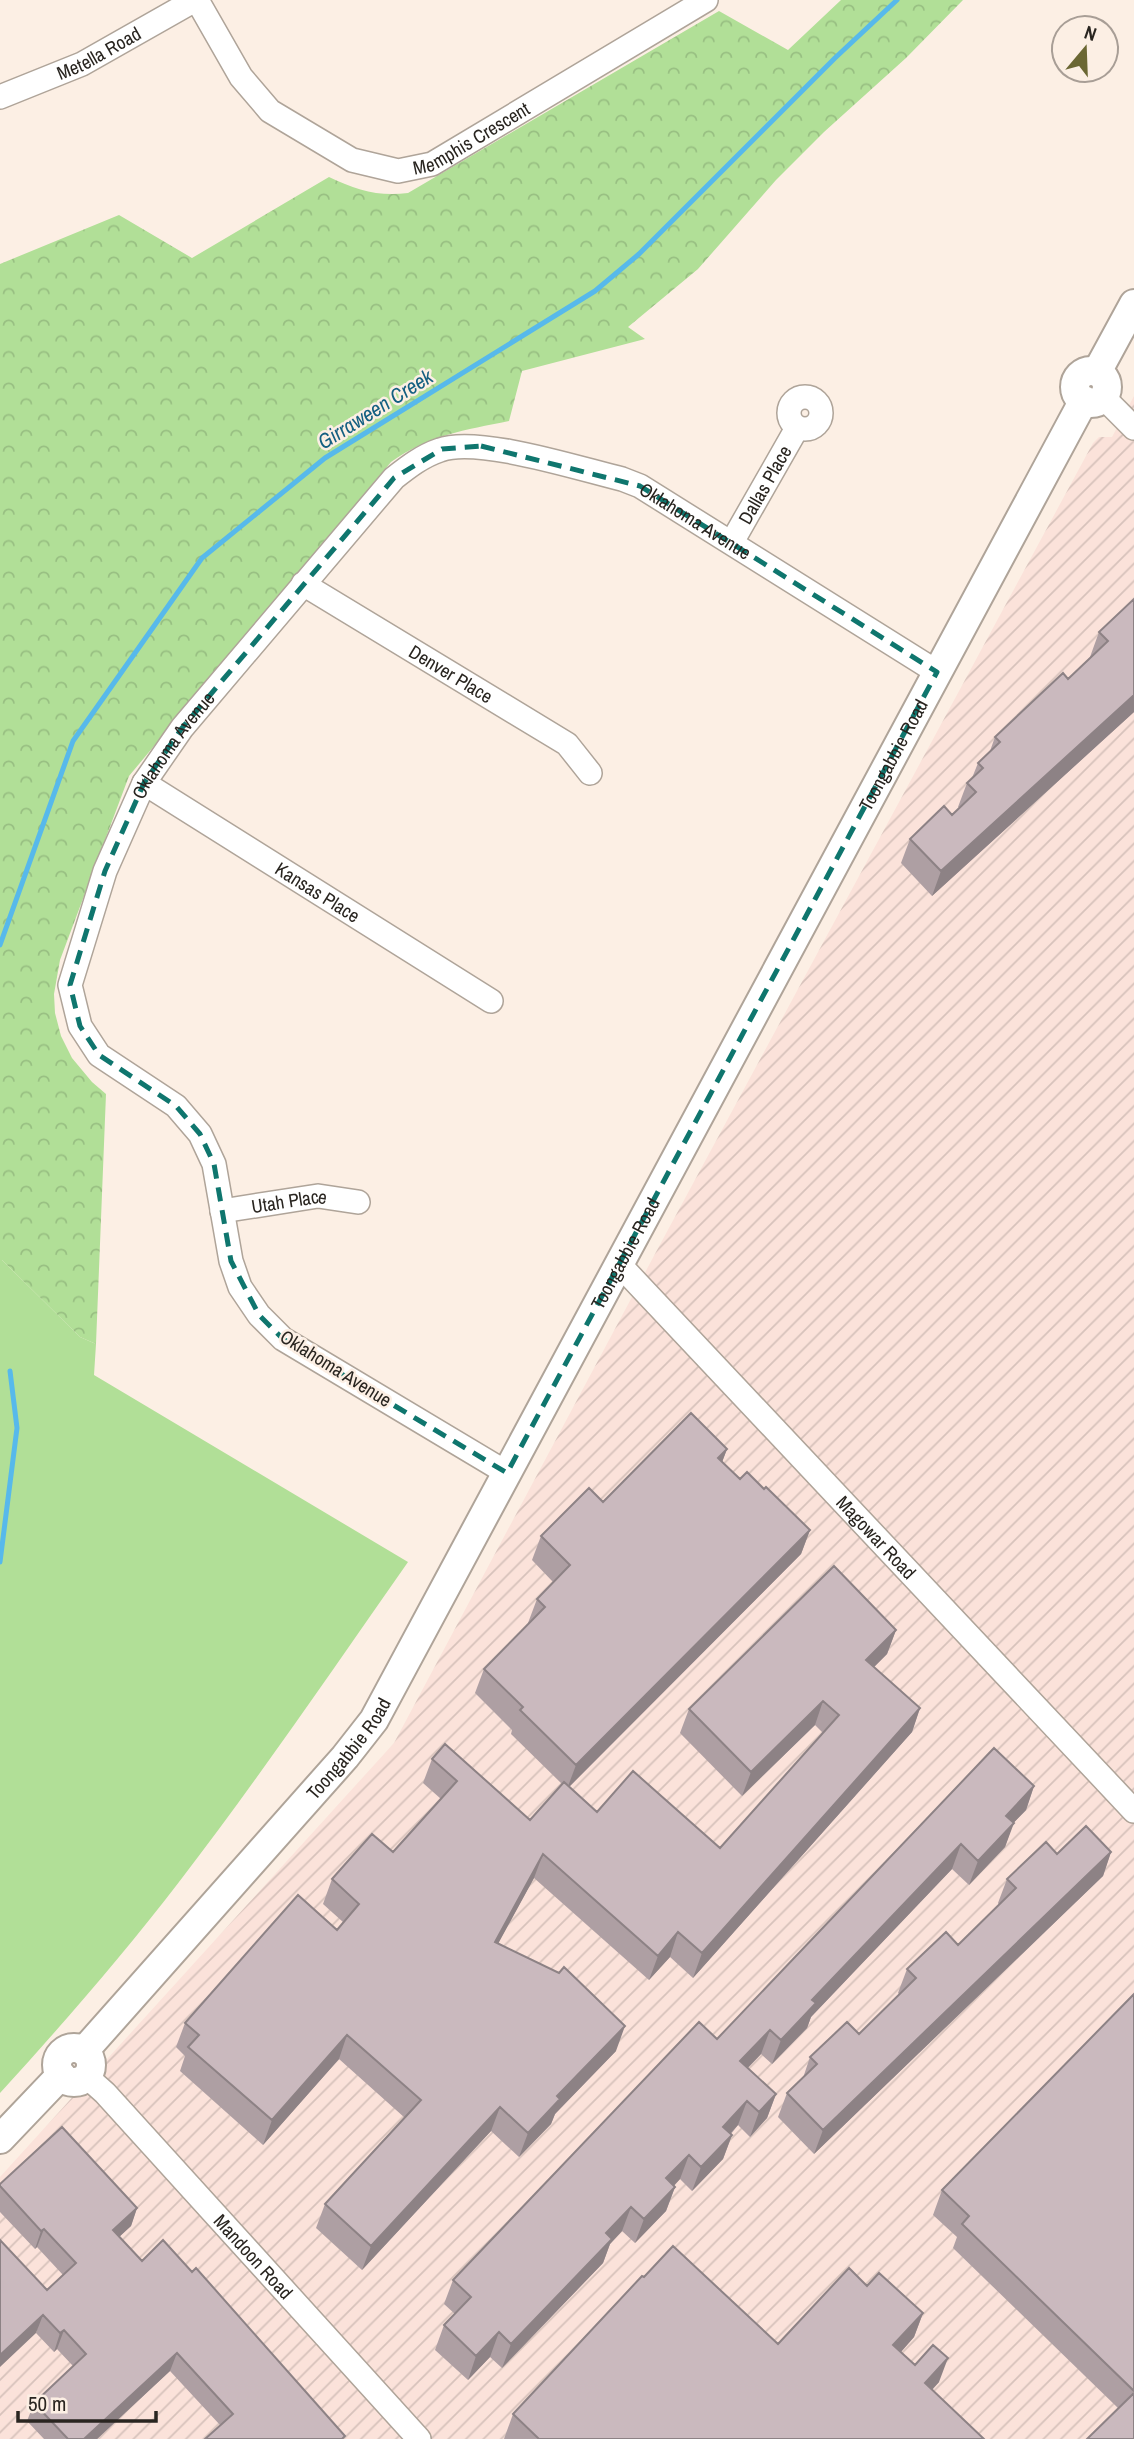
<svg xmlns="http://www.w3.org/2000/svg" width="1134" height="2439" font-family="'Archivo Narrow',sans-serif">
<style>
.industrial{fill:url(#industrial-furrows)}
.grass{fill:#b1df97}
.park{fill:url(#park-crowns)}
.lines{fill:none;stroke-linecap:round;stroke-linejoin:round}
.stream{stroke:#57b9eb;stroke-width:5}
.minor-casing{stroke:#afa499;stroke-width:26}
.major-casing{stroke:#afa499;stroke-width:32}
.minor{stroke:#fff;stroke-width:23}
.major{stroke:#fff;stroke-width:28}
.wall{fill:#ae9fa3}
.shaded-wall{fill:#8d8285}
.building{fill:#cab9be;stroke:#8d8285;stroke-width:2}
.marked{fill:none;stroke:#0f766e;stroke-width:5;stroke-dasharray:14 9;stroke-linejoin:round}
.labels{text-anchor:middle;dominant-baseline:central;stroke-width:5;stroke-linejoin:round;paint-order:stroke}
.street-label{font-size:19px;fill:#292520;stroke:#fcefe4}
.water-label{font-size:21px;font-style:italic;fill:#145f81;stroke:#fcefe4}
</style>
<defs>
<pattern id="industrial-furrows" width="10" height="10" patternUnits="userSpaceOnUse" patternTransform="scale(1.75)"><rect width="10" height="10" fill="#fbe2da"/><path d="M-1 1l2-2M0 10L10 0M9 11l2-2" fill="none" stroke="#d7c2bb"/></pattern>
<pattern id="park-crowns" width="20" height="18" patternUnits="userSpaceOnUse" patternTransform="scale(1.75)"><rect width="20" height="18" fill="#b1df97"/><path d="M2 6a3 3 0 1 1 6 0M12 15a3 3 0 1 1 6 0" fill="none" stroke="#98bf82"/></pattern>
</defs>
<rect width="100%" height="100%" fill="#fcefe4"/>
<path class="industrial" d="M 1134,396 L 1134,2439 L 0,2439 L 0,2177 L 394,1743 L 656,1252 L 1093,443 L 1099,437 L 1112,437 Z"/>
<path class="grass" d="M 0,1260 L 2,1260 L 80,1337 L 96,1344 L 94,1375 L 408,1562 C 333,1669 259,1778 179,1882 C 123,1955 62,2025 0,2093 Z"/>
<path class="park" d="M 841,0 L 963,0 L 906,58 L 824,132 L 776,180 L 698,269 L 628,327 L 645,339 L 522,371 L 509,421 C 465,430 429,435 391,462 L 129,776 L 60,960 L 54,994 L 55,1013 L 61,1036 L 72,1058 L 92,1082 L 106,1094 L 96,1344 L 80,1337 L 2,1260 L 0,1260 L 0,264 L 119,215 L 192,258 L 329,177 C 356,190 379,197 408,193 L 719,11 L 788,50 Z"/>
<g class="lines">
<path class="stream" d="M 0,945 L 73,741 L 202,558 L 325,458 L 595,291 L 639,254 L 835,58 L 897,0
M 0,1562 L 17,1428 L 10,1371"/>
<defs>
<g id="minor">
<path id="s1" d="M 197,0 L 241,77 L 270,111 L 352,160 L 398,171 L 432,164 L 706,0"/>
<path id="s2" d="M 0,97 L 82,64 L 195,0"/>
<circle cx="805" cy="413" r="16"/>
<path d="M 1103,397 L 1134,428"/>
<path id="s3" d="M 732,542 L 797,428"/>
<path id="s4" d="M 303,584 L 567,744 L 590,773"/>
<path id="s5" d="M 144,783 L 491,1001"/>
<path id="s6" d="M 222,1211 L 318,1196 L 358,1202"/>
<path id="s7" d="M 620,1265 L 1134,1811"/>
<path id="s8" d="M 507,1473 L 283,1339 L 259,1315 L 240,1287 L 231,1261 L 214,1164 L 200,1134 L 176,1106 L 99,1055 L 80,1026 L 70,985 L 105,871 L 144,783 L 182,728 L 394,478 C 408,467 422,456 440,450 C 478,436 580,469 622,479 L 640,486 L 937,672"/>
<path id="s9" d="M 87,2077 L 105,2093 L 419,2439"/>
</g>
<g id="major">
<circle cx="1091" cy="387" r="16"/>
<path d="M 1097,372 L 1134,304"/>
<circle cx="74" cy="2065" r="17"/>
<path id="s10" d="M 84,2051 L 345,1757 L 374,1720 L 1084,400"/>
<path d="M 0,2139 L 61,2075"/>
</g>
</defs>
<use href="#minor" class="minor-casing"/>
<use href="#major" class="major-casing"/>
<use href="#minor" class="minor"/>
<use href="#major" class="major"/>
</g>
<path class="wall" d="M 1134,599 L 1134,712 L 932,896 L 901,863 L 910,839 L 952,815 L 960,808 L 958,807 L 967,783 L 972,778 L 978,763 L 990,751 L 995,737 L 1068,679 L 1091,657 L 1090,657 L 1099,632 Z
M 727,1449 L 722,1462 L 740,1479 L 764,1489 L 810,1530 L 801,1554 L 569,1787 L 597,1812 L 720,1848 L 823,1733 L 815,1725 L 742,1796 L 680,1733 L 689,1709 L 896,1630 L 887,1654 L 874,1667 L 920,1708 L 912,1732 L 693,1978 L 670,1957 L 649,1980 L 534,1878 L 498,1943 L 616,2051 L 555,2114 L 551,2124 L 519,2157 L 491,2131 L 362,2270 L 316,2228 L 325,2204 L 405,2118 L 339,2059 L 263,2145 L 180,2071 L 185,2056 L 176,2047 L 185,2023 L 337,1930 L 343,1922 L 323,1904 L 332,1879 L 393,1852 L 441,1799 L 423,1783 L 432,1759 L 530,1820 L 562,1784 L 511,1734 L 512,1730 L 475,1693 L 484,1669 L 528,1624 L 528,1623 L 537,1599 L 553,1582 L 532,1560 L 541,1536 L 603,1502 Z
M 1034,1786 L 1026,1810 L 1013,1823 L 1005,1847 L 969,1885 L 952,1869 L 811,2017 L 807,2028 L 772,2064 L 761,2054 L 748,2068 L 776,2094 L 767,2118 L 750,2137 L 738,2125 L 731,2134 L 732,2135 L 723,2159 L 692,2191 L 680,2179 L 674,2186 L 675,2187 L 666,2211 L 635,2243 L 622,2231 L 610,2244 L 603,2263 L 502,2368 L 490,2357 L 468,2380 L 435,2350 L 444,2325 L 455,2314 L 444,2304 L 453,2280 L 717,2039 Z
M 1111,1852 L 1103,1876 L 814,2154 L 778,2117 L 787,2093 L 803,2078 L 810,2057 L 859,2034 L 899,1994 L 898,1993 L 907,1969 L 958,1945 L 999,1905 L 998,1903 L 1007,1879 L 1057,1854 Z
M 1134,1994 L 1134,2439 L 1118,2408 L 953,2248 L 957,2237 L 933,2215 L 942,2190 Z
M 0,2184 L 137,2208 L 131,2226 L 119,2237 L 142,2261 L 345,2436 L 220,2425 L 170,2371 L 97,2439 L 44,2439 L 27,2421 L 34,2403 L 73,2366 L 57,2349 L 54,2352 L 36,2333 L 47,2290 L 63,2275 L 37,2247 L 35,2249 L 0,2212 Z
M 867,2286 L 923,2313 L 914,2337 L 901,2352 L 915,2365 L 939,2382 L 932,2390 L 984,2439 L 504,2439 L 513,2414 L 778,2344 Z"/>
<path class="shaded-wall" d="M 1134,695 L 1134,712 L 932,896 L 941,871 Z
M 727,1449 L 718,1473 L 718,1458 Z
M 810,1530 L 801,1554 L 567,1789 L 576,1765 Z
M 896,1630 L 887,1654 L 857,1684 L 866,1660 Z
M 823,1701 L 815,1725 L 742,1796 L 751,1772 Z
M 920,1708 L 912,1732 L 693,1978 L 702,1953 Z
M 1034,1786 L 1026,1810 L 997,1840 L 1006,1816 Z
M 1014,1823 L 1005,1847 L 969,1885 L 978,1861 Z
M 961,1844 L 952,1869 L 811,2017 L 807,2028 L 772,2064 L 781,2040 L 812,2000 Z
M 1111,1852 L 1103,1876 L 814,2154 L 823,2130 Z
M 543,1854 L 534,1878 L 486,1966 L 495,1942 Z
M 678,1932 L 670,1957 L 649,1980 L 658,1956 Z
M 625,2026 L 616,2051 L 555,2114 L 551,2124 L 519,2157 L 528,2133 L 557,2096 Z
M 770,2030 L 761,2054 L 731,2085 L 740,2061 Z
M 347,2035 L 339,2059 L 263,2145 L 272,2120 Z
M 776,2094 L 767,2118 L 750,2137 L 759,2112 Z
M 747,2101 L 738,2125 L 714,2151 L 723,2127 Z
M 500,2107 L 491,2131 L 362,2270 L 371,2246 Z
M 732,2135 L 723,2159 L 692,2191 L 701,2167 Z
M 689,2155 L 680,2179 L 657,2203 L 666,2178 Z
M 675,2187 L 666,2211 L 635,2243 L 644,2219 Z
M 631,2207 L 622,2231 L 610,2244 L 603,2263 L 502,2368 L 511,2344 L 606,2233 Z
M 137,2208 L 131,2226 L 106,2249 L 113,2230 Z
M 44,2229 L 37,2247 L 35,2249 L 41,2231 Z
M 923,2313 L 914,2337 L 885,2370 L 893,2345 Z
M 43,2315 L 36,2333 L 0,2367 L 0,2355 Z
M 64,2330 L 57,2349 L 54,2352 L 60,2333 Z
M 499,2332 L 490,2357 L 468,2380 L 476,2356 Z
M 177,2353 L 170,2371 L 97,2439 L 84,2439 Z
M 948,2358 L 939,2382 L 916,2407 L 925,2383 Z"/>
<path class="building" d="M 1134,599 L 1134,695 L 941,871 L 910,839 L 944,806 L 952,815 L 976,792 L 967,783 L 983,768 L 978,763 L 1000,742 L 995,737 L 1063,673 L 1068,679 L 1108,641 L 1099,632 Z
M 691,1413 L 727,1449 L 718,1458 L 740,1479 L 747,1472 L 764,1489 L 766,1487 L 810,1530 L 576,1765 L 520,1710 L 523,1707 L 484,1669 L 545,1607 L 537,1599 L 570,1565 L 541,1536 L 589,1488 L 603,1502 Z
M 834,1566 L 896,1630 L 866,1660 L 920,1708 L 702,1953 L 678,1932 L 658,1956 L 543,1854 L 495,1942 L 559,1973 L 564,1967 L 625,2026 L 557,2096 L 560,2099 L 528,2133 L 500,2107 L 371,2246 L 325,2204 L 421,2100 L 347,2035 L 272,2120 L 188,2047 L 199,2035 L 185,2023 L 298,1895 L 337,1930 L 359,1904 L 332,1879 L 372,1834 L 393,1852 L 457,1781 L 432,1759 L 445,1744 L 530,1820 L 564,1782 L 597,1812 L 633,1771 L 720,1848 L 839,1715 L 823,1701 L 751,1772 L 689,1709 Z
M 994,1748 L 1034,1786 L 1006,1816 L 1014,1823 L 978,1861 L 961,1844 L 812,2000 L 816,2003 L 781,2040 L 770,2030 L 740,2061 L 776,2094 L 759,2112 L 747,2101 L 723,2127 L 732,2135 L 701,2167 L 689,2155 L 666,2178 L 675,2187 L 644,2219 L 631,2207 L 606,2233 L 612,2239 L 511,2344 L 499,2332 L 476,2356 L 444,2325 L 471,2297 L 453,2280 L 699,2022 L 717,2039 Z
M 1086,1826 L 1111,1852 L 823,2130 L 787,2093 L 817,2064 L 810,2057 L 847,2022 L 859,2034 L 916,1978 L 907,1969 L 946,1932 L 958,1945 L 1016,1888 L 1007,1879 L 1046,1842 L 1057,1854 Z
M 1134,1994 L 1134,2391 L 962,2224 L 969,2216 L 942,2190 Z
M 62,2127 L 137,2208 L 113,2230 L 142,2261 L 163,2240 L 192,2272 L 196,2268 L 345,2436 L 342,2439 L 205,2439 L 233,2414 L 177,2353 L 84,2439 L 68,2439 L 34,2403 L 86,2354 L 64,2330 L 60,2333 L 43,2315 L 0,2355 L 0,2240 L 47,2290 L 76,2263 L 44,2229 L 41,2231 L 0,2186 L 0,2184 Z
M 673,2246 L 778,2344 L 849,2268 L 867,2286 L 879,2273 L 923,2313 L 893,2345 L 915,2365 L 933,2345 L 948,2358 L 925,2383 L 984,2439 L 539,2439 L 513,2414 L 642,2276 L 644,2277 Z
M 1134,2393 L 1134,2439 L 1087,2439 Z"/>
<path class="marked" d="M 481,446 L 640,486 L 937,672 L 507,1473 L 283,1339 L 259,1315 L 231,1261 L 214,1164 L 200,1134 L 176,1106 L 99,1055 L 80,1026 L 70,985 L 105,871 L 144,783 L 182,728 L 394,478 L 442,449 Z"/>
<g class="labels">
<g class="street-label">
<text stroke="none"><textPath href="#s2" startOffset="108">Metella Road</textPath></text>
<text stroke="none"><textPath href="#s1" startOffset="357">Memphis Crescent</textPath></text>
<text stroke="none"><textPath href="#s3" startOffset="66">Dallas Place</textPath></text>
<text stroke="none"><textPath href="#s8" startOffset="1629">Oklahoma Avenue</textPath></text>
<text stroke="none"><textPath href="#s4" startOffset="173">Denver Place</textPath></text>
<text stroke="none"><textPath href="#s8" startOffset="957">Oklahoma Avenue</textPath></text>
<text stroke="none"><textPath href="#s10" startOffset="1536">Toongabbie Road</textPath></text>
<text stroke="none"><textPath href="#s5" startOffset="205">Kansas Place</textPath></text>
<text stroke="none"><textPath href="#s6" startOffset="68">Utah Place</textPath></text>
<text stroke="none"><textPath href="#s10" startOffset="970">Toongabbie Road</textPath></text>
<text transform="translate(336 1368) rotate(32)">Oklahoma Avenue</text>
<text stroke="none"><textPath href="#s7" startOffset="374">Magowar Road</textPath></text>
<text stroke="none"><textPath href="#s10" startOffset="402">Toongabbie Road</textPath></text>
<text stroke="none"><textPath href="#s9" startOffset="245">Mandoon Road</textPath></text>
</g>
<g class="water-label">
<text transform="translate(375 409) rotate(-32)">Girraween Creek</text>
</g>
</g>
<g transform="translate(1085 49) rotate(19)"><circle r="33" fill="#fcefe4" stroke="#a89e96" stroke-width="2"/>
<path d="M0-5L12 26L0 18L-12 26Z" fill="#6b6733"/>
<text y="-10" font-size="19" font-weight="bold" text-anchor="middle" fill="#292520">N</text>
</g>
<path d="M18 2411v10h138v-10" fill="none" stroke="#292520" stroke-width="3.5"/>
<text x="28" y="2411" font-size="21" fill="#292520" stroke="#fcefe4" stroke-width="5" paint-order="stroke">50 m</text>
</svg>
